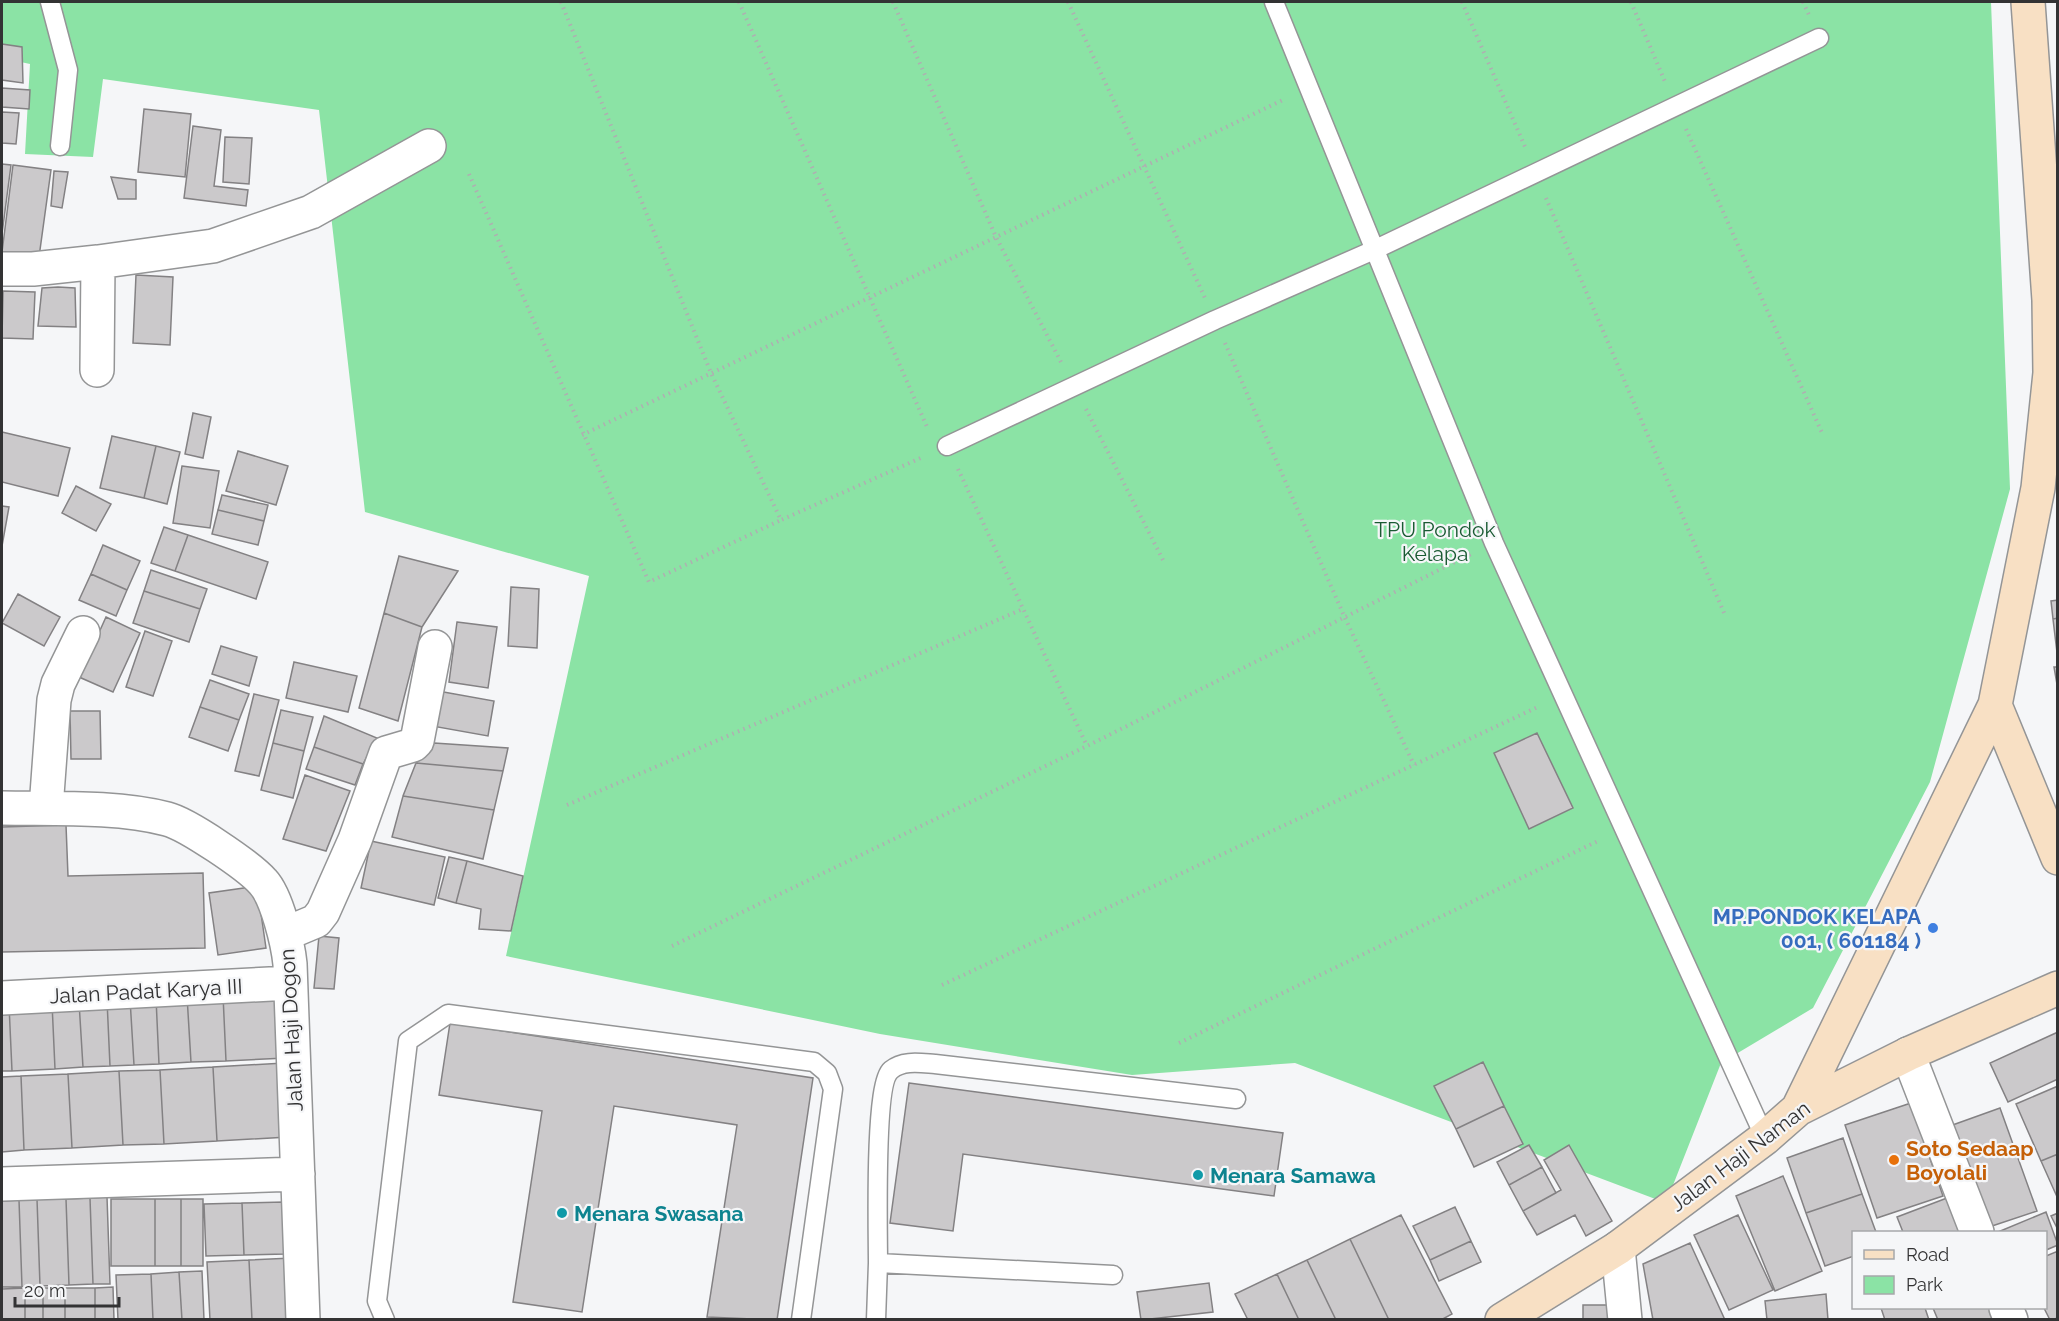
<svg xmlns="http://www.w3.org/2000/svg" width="2059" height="1321" font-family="Raleway,sans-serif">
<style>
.green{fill:#8be3a5}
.building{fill:#cbc9cb;stroke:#838183;stroke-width:1.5}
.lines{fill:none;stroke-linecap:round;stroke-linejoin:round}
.lane-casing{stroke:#949596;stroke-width:21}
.street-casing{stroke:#949596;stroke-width:36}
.secondary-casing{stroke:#949596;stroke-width:36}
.path{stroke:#afafb1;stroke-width:4;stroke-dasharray:1.5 4.5;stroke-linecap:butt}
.lane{stroke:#fff;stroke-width:18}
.street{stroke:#fff;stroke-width:33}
.secondary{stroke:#f8e0c4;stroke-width:33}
.shop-dot{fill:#3f7fe0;stroke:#f5f6f8;stroke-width:2}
.food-dot{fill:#e8710a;stroke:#f5f6f8;stroke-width:2}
.culture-dot{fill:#0f9aa8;stroke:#f5f6f8;stroke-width:2}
.labels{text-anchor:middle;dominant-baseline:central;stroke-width:4.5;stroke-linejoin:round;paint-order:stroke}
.park-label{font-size:21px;fill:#1a5b33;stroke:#f5f6f8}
.shop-label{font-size:21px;font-weight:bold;fill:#366cbe;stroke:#f5f6f8;text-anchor:end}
.street-label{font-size:21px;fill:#333334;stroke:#f5f6f8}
.food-label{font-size:21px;font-weight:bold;fill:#c56008;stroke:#f5f6f8;text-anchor:start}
.culture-label{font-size:21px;font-weight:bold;fill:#0d838f;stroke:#f5f6f8;text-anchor:start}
</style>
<rect width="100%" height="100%" fill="#f5f6f8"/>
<path class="green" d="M 2,2 L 1991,2 L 2010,489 L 1930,782 L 1813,1008 L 1721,1063 L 1666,1203 L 1295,1063 L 1132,1075 L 880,1034 L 506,956 L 589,576 L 365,512 L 319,110 L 103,79 L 93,157 L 25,154 L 30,64 L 2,58 Z"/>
<path class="building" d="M 2,44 L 22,47 L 23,83 L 2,80 Z
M 2,88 L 30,90 L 29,109 L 2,107 Z
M 144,109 L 191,114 L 185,177 L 138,172 Z
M 2,112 L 19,113 L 16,144 L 2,143 Z
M 193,126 L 221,130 L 214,186 L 248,190 L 246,206 L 184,198 Z
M 225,137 L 252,138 L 249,184 L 223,182 Z
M 2,164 L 11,165 L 2,234 Z
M 13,165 L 51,170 L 39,257 L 2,252 Z
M 54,171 L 68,172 L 62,208 L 51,206 Z
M 111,177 L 136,180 L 136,199 L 118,199 Z
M 136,275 L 173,277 L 170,345 L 133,343 Z
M 58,287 L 75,288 L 76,327 L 38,326 L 42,288 Z
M 3,291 L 35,292 L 33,339 L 2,338 Z
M 193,413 L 211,417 L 203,458 L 185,454 Z
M 2,432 L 70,448 L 58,496 L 2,482 Z
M 112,436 L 156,446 L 144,498 L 100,488 Z
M 156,446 L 180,452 L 167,504 L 144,498 Z
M 238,451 L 288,466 L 276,505 L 226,491 Z
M 182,466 L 219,471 L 210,528 L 173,523 Z
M 76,486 L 111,504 L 96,531 L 62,513 Z
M 222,495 L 268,505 L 264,521 L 218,510 Z
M 2,506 L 9,507 L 2,546 Z
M 218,510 L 264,521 L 258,545 L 212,534 Z
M 164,527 L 188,535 L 175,571 L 151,563 Z
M 188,535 L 268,562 L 256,599 L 175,571 Z
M 103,545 L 140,561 L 127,590 L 91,574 Z
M 399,556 L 458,571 L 422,627 L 384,613 Z
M 151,570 L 207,589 L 200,609 L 144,591 Z
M 91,574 L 127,590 L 116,616 L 79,600 Z
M 511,587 L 539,589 L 537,648 L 508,646 Z
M 144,591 L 200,609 L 189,642 L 133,623 Z
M 18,594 L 60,617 L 44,646 L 2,623 Z
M 2058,600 L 2058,618 L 2053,619 L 2051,601 Z
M 384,613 L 422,627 L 398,721 L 359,708 Z
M 106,617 L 140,633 L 113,692 L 79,677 Z
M 2058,618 L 2058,661 L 2053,619 Z
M 457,622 L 497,627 L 488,688 L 449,682 Z
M 145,631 L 172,641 L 153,696 L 126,687 Z
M 221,646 L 257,657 L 249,686 L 212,674 Z
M 294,662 L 357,676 L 348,712 L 286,698 Z
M 2054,667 L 2058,667 L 2058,690 Z
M 210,680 L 249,694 L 239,720 L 200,707 Z
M 438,691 L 494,701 L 488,736 L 432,726 Z
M 254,694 L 279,700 L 259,776 L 235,771 Z
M 200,707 L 239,720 L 228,751 L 189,737 Z
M 281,710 L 313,717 L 304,751 L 273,743 Z
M 70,711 L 100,711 L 101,759 L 71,759 Z
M 324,716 L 377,738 L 363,764 L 314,747 Z
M 1537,733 L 1573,808 L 1529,829 L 1494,753 Z
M 273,743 L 304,751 L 293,798 L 261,790 Z
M 434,743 L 508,748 L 503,771 L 416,763 Z
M 314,747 L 363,764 L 355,785 L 306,769 Z
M 416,763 L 503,771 L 494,810 L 403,796 Z
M 305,775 L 350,791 L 326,851 L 283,839 Z
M 403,796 L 494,810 L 483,859 L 392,837 Z
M 66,825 L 68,876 L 203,873 L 205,948 L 2,952 L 2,827 Z
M 371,841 L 445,857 L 434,905 L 361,888 Z
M 449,857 L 467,861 L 456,903 L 438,898 Z
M 467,861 L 523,876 L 511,931 L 479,929 L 481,909 L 456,903 Z
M 257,886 L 266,948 L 218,955 L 209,893 Z
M 319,936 L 339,938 L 334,989 L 314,988 Z
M 283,992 L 286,1058 L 226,1061 L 223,995 Z
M 223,995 L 226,1061 L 191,1062 L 187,996 Z
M 187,996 L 191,1062 L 159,1064 L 156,998 Z
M 156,998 L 159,1064 L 134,1065 L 130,999 Z
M 130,999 L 134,1065 L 110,1066 L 107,1000 Z
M 107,1000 L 110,1066 L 83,1067 L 79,1002 Z
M 79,1002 L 83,1067 L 55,1069 L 52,1003 Z
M 52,1003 L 55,1069 L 12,1071 L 9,1005 Z
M 2,1005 L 9,1005 L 12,1071 L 2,1071 Z
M 450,1023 L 813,1078 L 777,1320 L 707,1317 L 737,1125 L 614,1106 L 582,1312 L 513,1302 L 542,1111 L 439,1095 Z
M 2058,1032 L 2058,1079 L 2008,1102 L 1990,1063 Z
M 1483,1062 L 1504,1106 L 1456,1129 L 1434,1086 Z
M 284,1063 L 288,1137 L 217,1141 L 213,1067 Z
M 213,1067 L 217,1141 L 164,1144 L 160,1070 Z
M 160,1070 L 164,1144 L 123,1145 L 119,1071 Z
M 119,1071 L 123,1145 L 72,1148 L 68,1074 Z
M 68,1074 L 72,1148 L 24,1150 L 21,1076 Z
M 21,1076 L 24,1150 L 2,1152 L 2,1077 Z
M 909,1083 L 1283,1133 L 1274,1196 L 963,1154 L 953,1231 L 890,1223 Z
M 2058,1086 L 2058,1154 L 2041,1161 L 2016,1104 Z
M 1911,1103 L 1943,1196 L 1877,1218 L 1845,1125 Z
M 1504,1106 L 1523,1144 L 1474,1167 L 1456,1129 Z
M 2000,1108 L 2037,1211 L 1983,1229 L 1947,1127 Z
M 1843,1138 L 1862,1194 L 1806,1213 L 1787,1158 Z
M 1529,1145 L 1542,1167 L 1509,1185 L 1497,1162 Z
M 1569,1145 L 1612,1221 L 1586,1236 L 1575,1215 L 1537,1235 L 1523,1211 L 1561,1190 L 1544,1160 Z
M 2058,1154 L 2058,1199 L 2041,1161 Z
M 1542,1167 L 1556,1193 L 1523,1211 L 1509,1185 Z
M 1783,1176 L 1822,1271 L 1775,1291 L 1736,1196 Z
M 1862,1194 L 1876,1232 L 1854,1232 L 1854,1256 L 1825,1266 L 1806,1213 Z
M 107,1197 L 110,1284 L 93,1284 L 90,1198 Z
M 90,1198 L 93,1284 L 69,1285 L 66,1199 Z
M 1947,1198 L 1961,1232 L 1903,1232 L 1897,1217 Z
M 37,1199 L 40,1286 L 22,1287 L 19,1200 Z
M 37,1199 L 66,1199 L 69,1285 L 40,1286 Z
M 111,1199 L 155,1199 L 155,1266 L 111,1266 Z
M 155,1199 L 181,1199 L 181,1266 L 155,1266 Z
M 181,1199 L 203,1199 L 203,1266 L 181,1266 Z
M 19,1200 L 22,1287 L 2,1287 L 2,1201 Z
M 284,1202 L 285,1254 L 244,1255 L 242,1203 Z
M 242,1203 L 244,1255 L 206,1256 L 204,1204 Z
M 1455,1207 L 1471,1241 L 1430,1260 L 1413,1226 Z
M 2046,1212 L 2058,1245 L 2046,1250 L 2046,1232 L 1998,1232 Z
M 2058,1213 L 2058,1230 L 2051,1216 Z
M 1401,1215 L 1452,1314 L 1441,1320 L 1389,1320 L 1350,1239 Z
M 1738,1215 L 1773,1290 L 1729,1310 L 1694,1235 Z
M 1350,1239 L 1389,1320 L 1336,1320 L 1307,1260 Z
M 1471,1241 L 1481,1262 L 1439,1281 L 1430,1260 Z
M 1690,1243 L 1725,1320 L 1653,1320 L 1643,1264 Z
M 2058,1251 L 2058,1318 L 2050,1320 L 2044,1308 L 2046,1256 Z
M 292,1258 L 295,1320 L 252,1320 L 249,1260 Z
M 249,1260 L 252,1320 L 210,1320 L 207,1262 Z
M 1307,1260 L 1336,1320 L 1299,1320 L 1277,1274 Z
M 202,1271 L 204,1320 L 182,1320 L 179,1272 Z
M 179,1272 L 182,1320 L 153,1320 L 151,1274 Z
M 151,1274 L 153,1320 L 118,1320 L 116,1275 Z
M 1277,1274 L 1299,1320 L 1248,1320 L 1235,1294 Z
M 1209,1283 L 1213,1312 L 1141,1320 L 1137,1292 Z
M 113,1287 L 114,1320 L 95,1320 L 95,1288 Z
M 25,1288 L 43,1288 L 43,1320 L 25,1320 Z
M 25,1288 L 25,1320 L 2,1320 L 2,1289 Z
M 43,1288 L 65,1288 L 65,1320 L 43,1320 Z
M 65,1288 L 95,1288 L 95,1320 L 65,1320 Z
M 1826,1294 L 1828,1320 L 1767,1320 L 1765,1301 Z
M 1583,1305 L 1608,1305 L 1608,1320 L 1583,1320 Z
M 1881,1308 L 1925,1308 L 1929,1320 L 1885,1320 Z
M 1933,1308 L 1990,1308 L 1994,1317 L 1988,1320 L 1938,1320 Z"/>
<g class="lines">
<defs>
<path id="lane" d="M 50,2 L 68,70 L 60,146
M 1274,2 L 1494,543 L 1765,1138
M 947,446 L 1215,320 L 1374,250 L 1819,38
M 878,1263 C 878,1234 874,1084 891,1070 C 903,1060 920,1063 935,1064 L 1236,1099
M 385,1320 L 377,1301 L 408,1041 L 448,1014 L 814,1062 L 827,1073 L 833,1089 L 801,1320
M 876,1320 L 878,1263 L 1113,1275"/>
<path id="street" d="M 2,269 L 33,269 L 98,262 L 213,246 L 311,212 L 429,146
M 97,370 L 98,262
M 2,808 C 53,809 117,806 167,819 C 187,824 249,866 263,882 C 277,897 288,944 290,964 L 303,1320
M 46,808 L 54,700 L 58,684 L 83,633
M 285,934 L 316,921 L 323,912 L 355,840 L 386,753 L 413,745 L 417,741 L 435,647
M 2,998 L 290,983
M 1908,1054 L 1977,1232
M 2,1184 L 298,1174
M 1618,1248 L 1625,1320
M 2006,1308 L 2011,1320"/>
<path id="secondary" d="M 1995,705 L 2058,858
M 1798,1109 L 1995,705 L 2038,488 L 2050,373 L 2049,300 L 2028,2
M 1502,1320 L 1618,1248 L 1765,1138 L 1798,1109 L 1908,1054 L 2058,988"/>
</defs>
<use href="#lane" class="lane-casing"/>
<use href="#street" class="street-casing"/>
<use href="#secondary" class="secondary-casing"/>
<path class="path" d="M 561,2 L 711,373 L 781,520 L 923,457
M 739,2 L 928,429
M 893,2 L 996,237 L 1061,362
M 1068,2 L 1205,298
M 1462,2 L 1526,149
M 1631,2 L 1666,84
M 1803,2 L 1809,15
M 1686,129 L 1823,435
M 469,174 L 649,582 L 781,520
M 1546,198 L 1725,615
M 1225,343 L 1345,618 L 1414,765
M 1086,409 L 1164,562
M 582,435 L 1285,99
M 958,469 L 1087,746
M 567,805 L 1023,609
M 672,946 L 1087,746 L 1471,554
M 942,985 L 1540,706
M 1179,1043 L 1600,840"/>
<use href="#lane" class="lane"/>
<use href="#street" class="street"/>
<use href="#secondary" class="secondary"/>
</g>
<circle class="shop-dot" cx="1933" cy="928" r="6"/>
<circle class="food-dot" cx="1894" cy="1160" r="6"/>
<g class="culture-dot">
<circle cx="1198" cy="1175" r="6"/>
<circle cx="562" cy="1213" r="6"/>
</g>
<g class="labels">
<g class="park-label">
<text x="1435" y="529">TPU Pondok<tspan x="1435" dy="24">Kelapa</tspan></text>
</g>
<g class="shop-label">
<text x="1921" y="916">MP.PONDOK KELAPA<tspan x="1921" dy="24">001, ( 601184 )</tspan></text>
</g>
<g class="street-label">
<text transform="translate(146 991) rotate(-3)">Jalan Padat Karya III</text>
<text transform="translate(291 1030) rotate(-93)">Jalan Haji Dogon</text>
<text transform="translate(1740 1156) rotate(-37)">Jalan Haji Naman</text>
</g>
<g class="food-label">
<text x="1906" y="1148">Soto Sedaap<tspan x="1906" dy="24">Boyolali</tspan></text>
</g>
<g class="culture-label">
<text x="1210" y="1175">Menara Samawa</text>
<text x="574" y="1213">Menara Swasana</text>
</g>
</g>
<rect width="2059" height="1321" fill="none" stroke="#333334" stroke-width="6"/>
<rect x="1852" y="1231" width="195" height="78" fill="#f5f6f8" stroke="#a7a8aa" stroke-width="1.5"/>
<rect x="1864" y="1250" width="30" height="9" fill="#f8e0c4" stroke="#a7a8aa" stroke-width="1.5"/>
<text x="1906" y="1261" font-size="18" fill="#333334">Road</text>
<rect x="1864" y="1276" width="30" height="18" fill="#8be3a5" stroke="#a7a8aa" stroke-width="1.5"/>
<text x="1906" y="1291" font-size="18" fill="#333334">Park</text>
<path d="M15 1297v9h104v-9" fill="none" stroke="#333334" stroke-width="3"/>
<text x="24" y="1297" font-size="18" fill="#333334" stroke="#f5f6f8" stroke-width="4.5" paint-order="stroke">20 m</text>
</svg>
